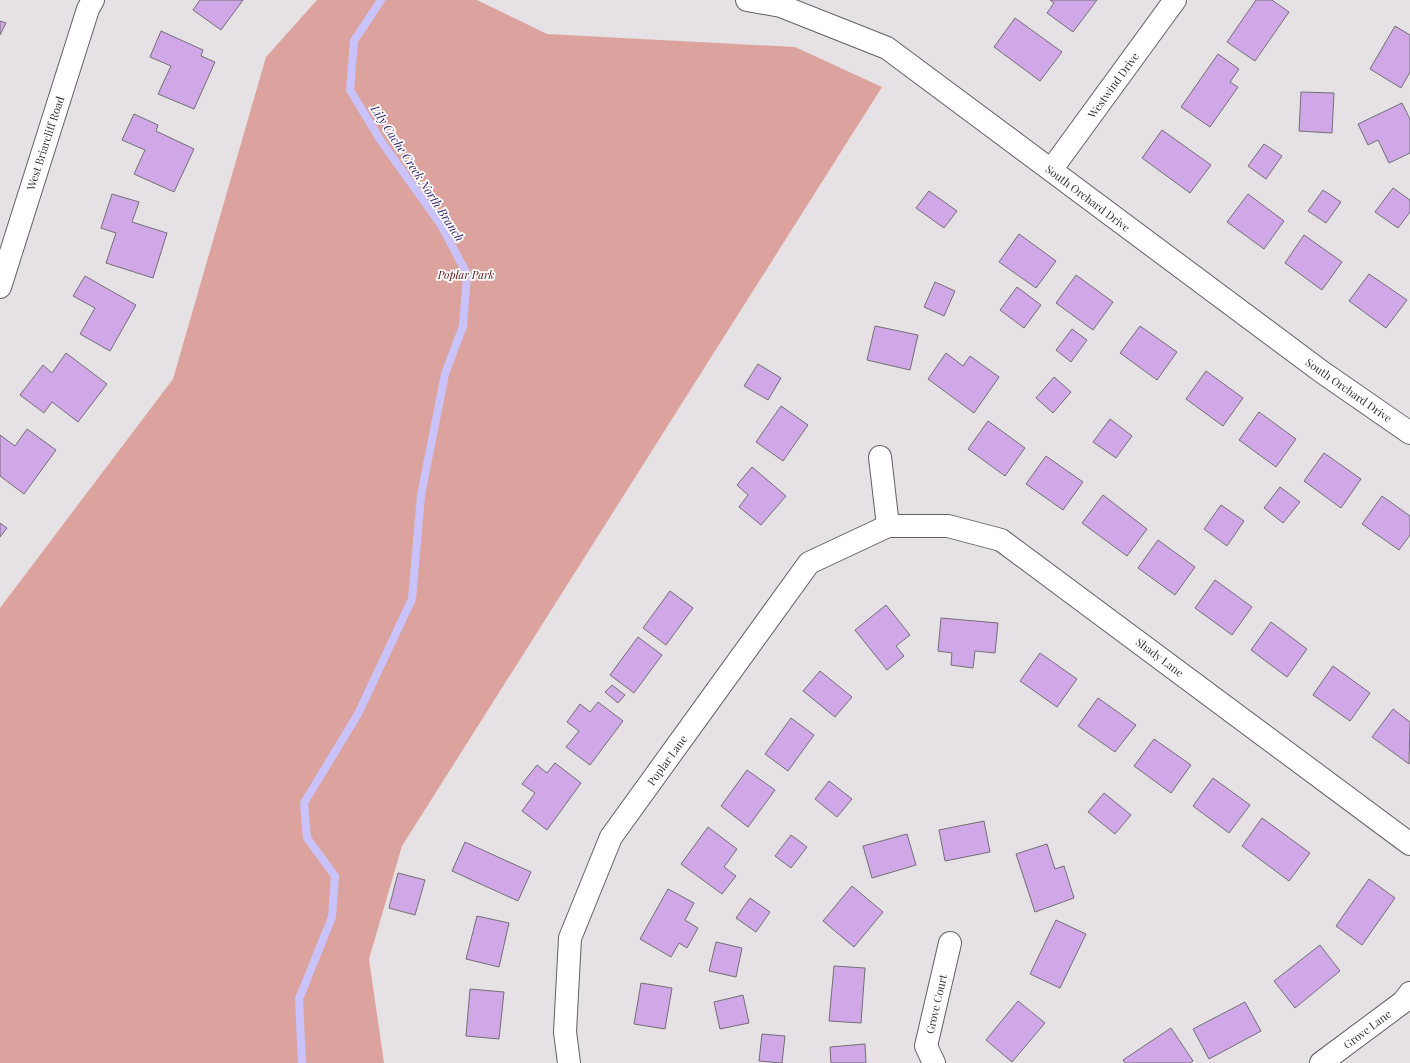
<svg xmlns="http://www.w3.org/2000/svg" width="1410" height="1063" font-family="'Playfair Display',serif">
<style>
.green{fill:#dca39e}
.lines{fill:none;stroke-linecap:round;stroke-linejoin:round}
.stream{stroke:#cac3fb;stroke-width:8}
.building{fill:#d1a8e7;stroke:#726f73}
.minor-casing{stroke:#636062;stroke-width:24}
.minor{stroke:#fff;stroke-width:22}
.labels{text-anchor:middle;dominant-baseline:central;stroke-width:3.5;stroke-linejoin:round;paint-order:stroke}
.street-label{font-size:11px;fill:#323031;stroke:#fff}
.park-label{font-size:11px;font-style:italic;fill:#550e10;stroke:#fff}
.water-label{font-size:12px;font-style:italic;fill:#331e6b;stroke:#fff}
</style>
<rect width="100%" height="100%" fill="#e6e1e4"/>
<path class="green" d="M 317,0 L 477,0 L 547,34 L 795,47 L 882,87 L 402,846 L 369,959 L 384,1063 L 0,1063 L 0,608 L 173,379 L 266,57 Z"/>
<g class="lines">
<path class="stream" d="M 302,1063 L 299,999 L 332,917 L 335,876 L 307,838 L 304,803 L 358,714 L 412,599 L 421,495 L 445,374 L 463,326 L 467,274 L 441,225 L 381,141 L 350,90 L 354,41 L 381,0"/>
</g>
<path class="building" d="M 200,0 L 243,0 L 221,30 L 193,10 Z
M 1050,0 L 1097,0 L 1073,32 L 1047,13 L 1054,3 Z
M 1256,0 L 1272,0 L 1289,12 L 1255,61 L 1227,42 Z
M 1015,18 L 1062,52 L 1040,81 L 994,47 Z
M 0,21 L 6,23 L 0,35 Z
M 1395,26 L 1410,35 L 1410,72 L 1401,88 L 1370,69 Z
M 161,31 L 203,50 L 201,56 L 215,62 L 194,109 L 158,94 L 171,66 L 150,57 Z
M 1218,54 L 1239,69 L 1230,82 L 1238,87 L 1210,127 L 1181,107 Z
M 1301,92 L 1334,93 L 1332,133 L 1299,131 Z
M 1402,103 L 1410,119 L 1410,153 L 1389,163 L 1378,140 L 1368,145 L 1358,124 Z
M 134,114 L 158,125 L 156,131 L 194,149 L 174,192 L 134,174 L 145,150 L 122,140 Z
M 1162,130 L 1211,165 L 1190,193 L 1142,158 Z
M 1264,144 L 1282,156 L 1266,179 L 1248,166 Z
M 1393,188 L 1410,200 L 1410,212 L 1398,228 L 1375,212 Z
M 1323,190 L 1341,202 L 1326,223 L 1308,211 Z
M 929,191 L 957,211 L 944,228 L 916,208 Z
M 112,194 L 139,202 L 132,222 L 167,233 L 153,278 L 106,263 L 116,233 L 101,228 Z
M 1248,194 L 1284,221 L 1264,249 L 1227,222 Z
M 1019,234 L 1056,261 L 1036,288 L 999,262 Z
M 1304,235 L 1342,262 L 1322,290 L 1285,263 Z
M 1369,274 L 1407,300 L 1386,328 L 1349,301 Z
M 1076,275 L 1113,302 L 1093,330 L 1056,303 Z
M 85,276 L 136,305 L 110,351 L 80,334 L 95,308 L 73,296 Z
M 935,282 L 955,291 L 944,316 L 924,307 Z
M 1017,287 L 1041,305 L 1024,328 L 1000,310 Z
M 875,326 L 918,335 L 910,370 L 867,360 Z
M 1140,326 L 1177,352 L 1157,380 L 1120,353 Z
M 1072,329 L 1087,340 L 1071,362 L 1056,350 Z
M 66,353 L 107,384 L 78,422 L 52,402 L 44,413 L 20,395 L 43,365 L 52,373 Z
M 946,353 L 963,366 L 970,356 L 999,377 L 974,413 L 928,379 Z
M 758,364 L 781,378 L 768,400 L 744,386 Z
M 1206,371 L 1243,398 L 1223,426 L 1186,399 Z
M 1054,377 L 1071,392 L 1053,413 L 1036,398 Z
M 781,406 L 808,425 L 783,461 L 756,442 Z
M 1259,412 L 1296,439 L 1276,467 L 1239,440 Z
M 1110,419 L 1132,436 L 1116,458 L 1093,442 Z
M 988,421 L 1025,448 L 1005,476 L 968,449 Z
M 27,429 L 56,450 L 24,494 L 0,476 L 0,435 L 15,446 Z
M 1324,453 L 1361,479 L 1341,508 L 1304,481 Z
M 1046,456 L 1083,482 L 1063,510 L 1026,484 Z
M 752,467 L 786,496 L 761,525 L 739,507 L 748,495 L 737,485 Z
M 1280,487 L 1300,502 L 1283,523 L 1264,508 Z
M 1103,495 L 1147,529 L 1127,556 L 1082,523 Z
M 1382,496 L 1410,516 L 1410,535 L 1399,550 L 1362,524 Z
M 1221,505 L 1244,521 L 1227,546 L 1204,529 Z
M 0,523 L 7,528 L 0,537 Z
M 1158,540 L 1195,567 L 1175,595 L 1138,568 Z
M 1215,580 L 1252,607 L 1232,635 L 1195,608 Z
M 670,591 L 693,608 L 666,645 L 643,628 Z
M 886,605 L 910,635 L 896,646 L 904,656 L 887,670 L 855,630 Z
M 941,618 L 998,623 L 995,653 L 975,651 L 973,668 L 951,665 L 952,653 L 938,651 Z
M 1271,622 L 1307,649 L 1287,677 L 1251,650 Z
M 638,637 L 662,655 L 634,693 L 610,675 Z
M 1040,653 L 1077,679 L 1057,707 L 1020,681 Z
M 1333,666 L 1370,693 L 1350,721 L 1313,695 Z
M 820,671 L 852,697 L 835,717 L 803,691 Z
M 612,685 L 625,695 L 618,703 L 605,692 Z
M 1098,698 L 1136,725 L 1115,752 L 1078,726 Z
M 598,702 L 623,721 L 590,765 L 566,747 L 579,731 L 567,722 L 580,704 L 590,712 Z
M 1393,709 L 1410,722 L 1409,764 L 1372,737 Z
M 791,718 L 814,735 L 788,771 L 765,754 Z
M 1154,739 L 1191,765 L 1171,793 L 1134,766 Z
M 555,763 L 581,783 L 547,830 L 522,811 L 535,793 L 522,784 L 537,765 L 547,773 Z
M 747,770 L 775,790 L 748,827 L 721,806 Z
M 1213,778 L 1250,805 L 1229,833 L 1193,806 Z
M 829,781 L 852,799 L 837,817 L 815,799 Z
M 1104,793 L 1131,815 L 1115,834 L 1088,812 Z
M 1262,818 L 1310,853 L 1289,881 L 1242,846 Z
M 984,821 L 990,852 L 945,861 L 939,830 Z
M 708,827 L 737,849 L 724,867 L 736,876 L 722,894 L 681,864 Z
M 907,834 L 916,865 L 872,878 L 863,846 Z
M 791,835 L 807,847 L 791,868 L 775,856 Z
M 465,842 L 531,872 L 518,901 L 452,871 Z
M 1047,844 L 1055,869 L 1064,866 L 1074,898 L 1035,912 L 1016,854 Z
M 398,873 L 425,880 L 415,915 L 389,908 Z
M 1369,879 L 1395,898 L 1362,945 L 1336,926 Z
M 852,886 L 883,912 L 854,947 L 823,921 Z
M 668,889 L 694,903 L 685,920 L 698,928 L 687,948 L 679,943 L 671,957 L 640,939 Z
M 750,898 L 770,912 L 756,932 L 736,918 Z
M 477,916 L 509,923 L 499,967 L 466,959 Z
M 1056,920 L 1086,934 L 1060,988 L 1030,974 Z
M 716,942 L 742,948 L 736,977 L 709,971 Z
M 1320,945 L 1340,971 L 1295,1008 L 1274,981 Z
M 834,966 L 865,968 L 861,1023 L 829,1021 Z
M 641,983 L 672,988 L 665,1029 L 634,1024 Z
M 470,989 L 504,992 L 499,1039 L 466,1036 Z
M 743,995 L 749,1023 L 720,1029 L 714,1002 Z
M 1018,1001 L 1045,1023 L 1012,1062 L 986,1040 Z
M 1245,1002 L 1261,1031 L 1209,1059 L 1193,1029 Z
M 1171,1028 L 1193,1061 L 1190,1063 L 1125,1063 L 1123,1060 Z
M 762,1034 L 785,1036 L 782,1063 L 759,1061 Z
M 865,1044 L 866,1063 L 831,1063 L 830,1047 Z"/>
<g class="lines">
<defs>
<path id="minor" d="M 747,0 L 781,6 L 887,48 L 1322,372 L 1410,433
M 1051,170 L 1175,0
M 0,287 L 88,9 L 93,0
M 880,457 L 888,526
M 569,1063 L 565,1032 L 570,938 L 611,837 L 809,563 L 888,526 L 948,526 L 1001,540 L 1410,844
M 934,1063 L 926,1046 L 950,943
M 1321,1063 L 1403,1002 L 1410,993"/>
</defs>
<use href="#minor" class="minor-casing"/>
<use href="#minor" class="minor"/>
</g>
<g class="labels">
<g class="street-label">
<text transform="translate(1113 85) rotate(-54)">Westwind Drive</text>
<text transform="translate(45 143) rotate(-72)">West Briarcliff Road</text>
<text transform="translate(1088 198) rotate(37)">South Orchard Drive</text>
<text transform="translate(1349 390) rotate(35)">South Orchard Drive</text>
<text transform="translate(1160 657) rotate(37)">Shady Lane</text>
<text transform="translate(667 760) rotate(-54)">Poplar Lane</text>
<text transform="translate(936 1004) rotate(-77)">Grove Court</text>
<text transform="translate(1367 1029) rotate(-37)">Grove Lane</text>
</g>
<g class="park-label">
<text x="466" y="274">Poplar Park</text>
</g>
<g class="water-label">
<text transform="translate(418 173) rotate(57)">Lily Cache Creek North Branch</text>
</g>
</g>
</svg>
